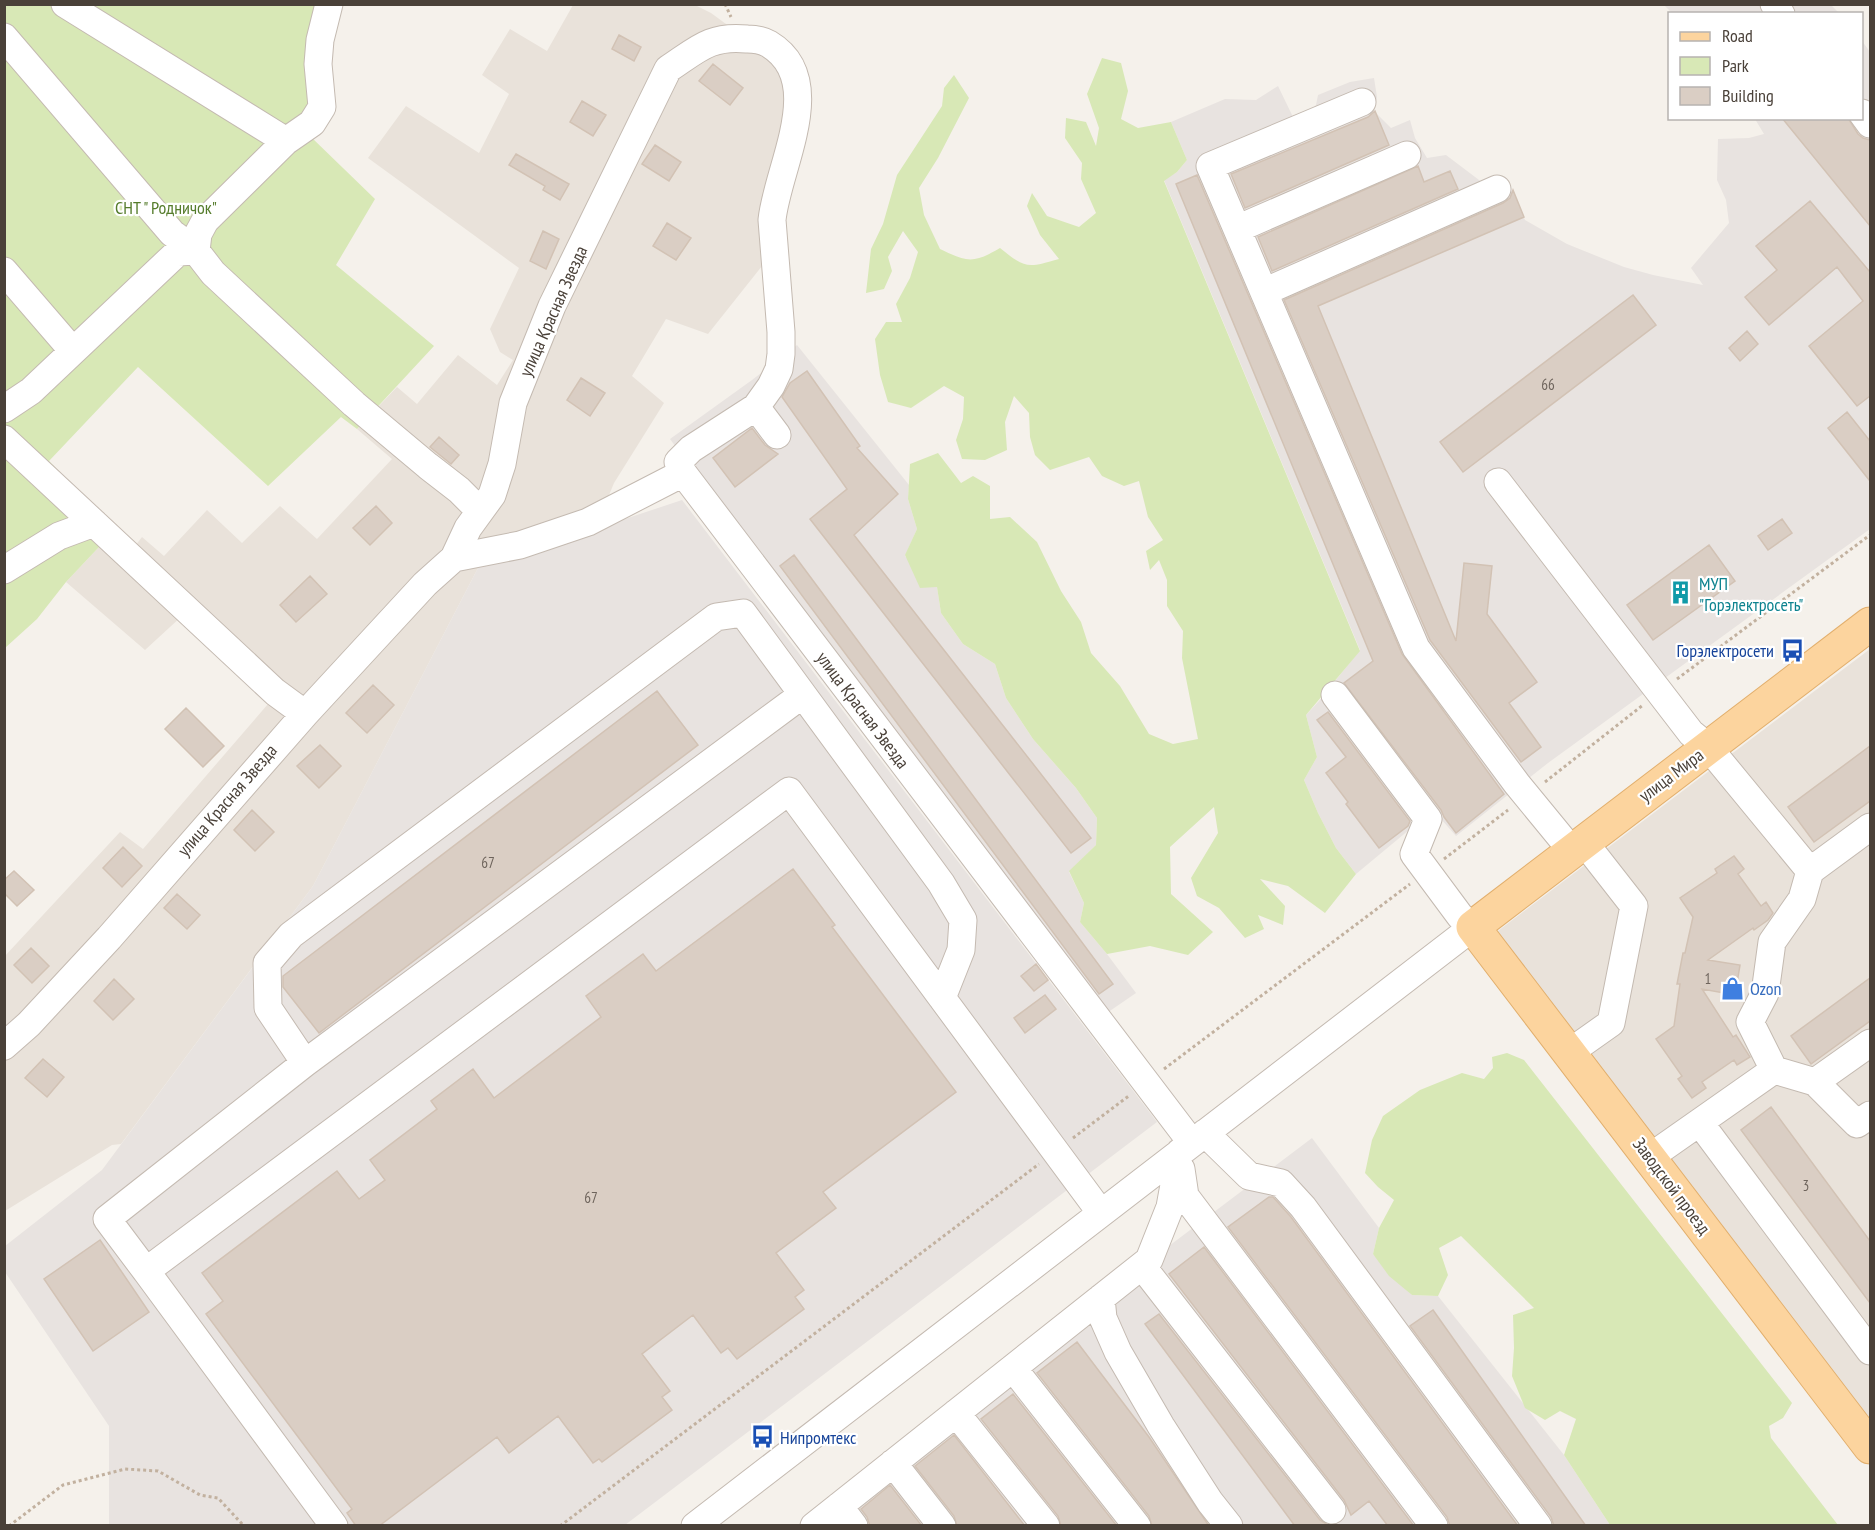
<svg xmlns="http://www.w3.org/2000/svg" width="1875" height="1530" font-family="'PT Sans Narrow',sans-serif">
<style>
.residential{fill:#e9e2da}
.industrial{fill:#e8e3e0}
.green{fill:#d8e8b6}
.building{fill:#dacec4;stroke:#d2c2b4;stroke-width:1.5}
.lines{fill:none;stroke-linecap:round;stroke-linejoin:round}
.minor-casing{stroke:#c4bab1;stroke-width:29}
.major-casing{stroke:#e2af6d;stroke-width:35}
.path{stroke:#c2b19f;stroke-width:3;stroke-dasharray:3 3;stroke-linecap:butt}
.minor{stroke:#fff;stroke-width:27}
.major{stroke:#fcd49e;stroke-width:33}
.labels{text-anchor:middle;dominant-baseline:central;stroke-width:4.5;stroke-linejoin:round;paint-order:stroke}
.number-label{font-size:15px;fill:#6e645c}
.park-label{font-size:18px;fill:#557c2c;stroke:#fff}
.street-label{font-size:18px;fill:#4a4139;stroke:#fff}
.culture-label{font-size:18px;fill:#0d838f;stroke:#fff;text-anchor:start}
.transit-label{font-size:18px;fill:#164399;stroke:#fff;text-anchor:end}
.shop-label{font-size:18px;fill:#366cbe;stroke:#fff;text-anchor:start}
</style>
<rect width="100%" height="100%" fill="#f5f1eb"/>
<path class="residential" d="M 573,5 L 695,5 L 711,13 L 782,65 L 794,100 L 762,266 L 708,334 L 666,319 L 632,376 L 664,403 L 614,483 L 595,529 L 478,568 L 313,886 L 121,1144 L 112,1145 L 5,1211 L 4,957 L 120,832 L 143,849 L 268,704 L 182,616 L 145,650 L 66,582 L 115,530 L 135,546 L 142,537 L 164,556 L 207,510 L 242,543 L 280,506 L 317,539 L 392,459 L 357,429 L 397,387 L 417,404 L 458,355 L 497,385 L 513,360 L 500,352 L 490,329 L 519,268 L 368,158 L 406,106 L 479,153 L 509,94 L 482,75 L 510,29 L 547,51 Z
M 1870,649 L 1870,1427 L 1494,934 Z"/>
<path class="industrial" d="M 1664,5 L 1831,5 L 1839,13 L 1672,13 Z
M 1862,41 L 1870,52 L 1870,529 L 1548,763 L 1456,836 L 1433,810 L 1356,874 L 1336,848 L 1318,813 L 1304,780 L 1317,757 L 1306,715 L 1319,701 L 1360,650 L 1164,180 L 1177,172 L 1187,160 L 1171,122 L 1225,99 L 1256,100 L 1278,86 L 1293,117 L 1305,117 L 1316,105 L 1318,95 L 1350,82 L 1374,78 L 1377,97 L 1374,111 L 1391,128 L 1410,120 L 1415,138 L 1427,158 L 1446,155 L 1483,183 L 1506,180 L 1525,220 L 1567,244 L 1624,267 L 1653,275 L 1703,285 L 1691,268 L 1729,223 L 1726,200 L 1717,180 L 1718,139 L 1749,138 L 1764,134 L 1755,119 L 1862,118 Z
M 797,345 L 909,485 L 908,499 L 917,529 L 905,556 L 937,587 L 941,613 L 963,644 L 995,664 L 1006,698 L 1033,739 L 1076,788 L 1097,818 L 1096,845 L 1069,872 L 1084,903 L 1080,922 L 1107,954 L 1136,993 L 1104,1015 L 746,543 L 670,439 L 752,380 Z
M 682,500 L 1157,1122 L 625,1525 L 109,1525 L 109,1426 L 5,1272 L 5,1246 L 102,1170 L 313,886 L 478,568 Z
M 1312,1138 L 1379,1228 L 1373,1254 L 1412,1295 L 1438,1296 L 1564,1455 L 1610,1525 L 798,1526 Z"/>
<path class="green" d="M 5,5 L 343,5 L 332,33 L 332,115 L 311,137 L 375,199 L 336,265 L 434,346 L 357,429 L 341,417 L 268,486 L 138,367 L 49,461 L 115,530 L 66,582 L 37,619 L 5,648 Z
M 1102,58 L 1121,63 L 1128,91 L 1121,119 L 1138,128 L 1171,122 L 1187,160 L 1177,172 L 1164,181 L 1360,651 L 1306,715 L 1317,757 L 1304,780 L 1318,813 L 1336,848 L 1356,874 L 1325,913 L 1288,886 L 1260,879 L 1285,906 L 1283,925 L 1258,915 L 1264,929 L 1245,938 L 1219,908 L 1197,896 L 1191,878 L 1218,833 L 1214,807 L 1170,847 L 1171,894 L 1213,932 L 1188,955 L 1150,946 L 1107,954 L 1080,922 L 1084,903 L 1069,871 L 1096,845 L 1097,818 L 1076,788 L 1033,739 L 1006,698 L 995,664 L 963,644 L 941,613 L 937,587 L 920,588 L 905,555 L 917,529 L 908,499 L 910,464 L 938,453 L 961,483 L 973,476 L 990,486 L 990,519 L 1010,517 L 1037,542 L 1061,591 L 1081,622 L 1091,653 L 1120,686 L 1149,734 L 1173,744 L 1198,739 L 1182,658 L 1183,631 L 1167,606 L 1167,580 L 1159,560 L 1150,570 L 1146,551 L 1163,540 L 1148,517 L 1139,481 L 1124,486 L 1102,476 L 1089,457 L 1050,470 L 1035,455 L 1030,437 L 1029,413 L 1014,396 L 1005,422 L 1007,450 L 985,460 L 962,459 L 956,440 L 963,419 L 964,397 L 944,386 L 911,408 L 888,402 L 880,375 L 875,339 L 886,322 L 902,322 L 896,304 L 910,278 L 918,252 L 903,231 L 888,257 L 892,271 L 884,289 L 866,293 L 871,249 L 883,224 L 897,175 L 942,106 L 944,88 L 954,75 L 969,98 L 938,158 L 919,188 L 924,215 L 940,249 C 967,262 973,264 1000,248 C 1026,269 1027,268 1059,259 L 1040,235 L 1027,206 L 1032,193 L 1047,216 L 1079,227 L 1096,213 L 1081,179 L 1082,163 L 1065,138 L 1066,118 L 1086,122 L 1096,146 L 1099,128 L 1087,94 Z
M 1507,1053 L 1524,1060 L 1792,1403 L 1783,1418 L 1769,1426 L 1771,1438 L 1838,1525 L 1610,1525 L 1564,1455 L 1576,1419 L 1560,1411 L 1545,1420 L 1525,1408 L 1512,1376 L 1514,1348 L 1513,1315 L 1534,1308 L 1461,1236 L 1439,1248 L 1448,1275 L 1438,1296 L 1412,1295 L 1389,1276 L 1373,1254 L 1379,1228 L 1394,1200 L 1378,1187 L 1365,1173 L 1372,1140 L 1383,1116 L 1420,1090 L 1462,1073 L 1484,1079 L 1493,1068 L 1492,1057 Z"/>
<path class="building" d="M 619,35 L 641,47 L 634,61 L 612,49 Z
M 713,64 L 743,88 L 730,105 L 699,81 Z
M 582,101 L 606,115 L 593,136 L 570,122 Z
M 1375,111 L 1389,145 L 1245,208 L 1231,174 L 1368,117 Z
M 1782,118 L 1848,118 L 1858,134 L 1863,138 L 1870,140 L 1870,226 Z
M 655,145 L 681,162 L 669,181 L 642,164 Z
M 516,154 L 569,184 L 560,200 L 543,190 L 545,186 L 509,165 Z
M 1418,166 L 1424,182 L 1450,171 L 1458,189 L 1272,271 L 1258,237 Z
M 1197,175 L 1402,654 L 1504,794 L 1456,833 L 1444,817 L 1441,810 L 1344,683 L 1373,661 L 1176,184 Z
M 1513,190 L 1524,217 L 1318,306 L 1456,641 L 1464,563 L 1492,566 L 1487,614 L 1537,682 L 1509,703 L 1541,747 L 1521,762 L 1430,640 L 1284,300 L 1503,203 L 1510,198 Z
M 1810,201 L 1870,272 L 1870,396 L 1857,406 L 1809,346 L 1863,301 L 1837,267 L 1769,325 L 1745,297 L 1777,270 L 1756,246 Z
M 667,223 L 691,238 L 676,260 L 653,246 Z
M 543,231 L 559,239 L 546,269 L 530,261 Z
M 1633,295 L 1656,325 L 1463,472 L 1440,442 Z
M 1747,331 L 1758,344 L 1740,361 L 1729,348 Z
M 807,371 L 860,446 L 857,448 L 898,494 L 854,535 L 1091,838 L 1071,853 L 810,519 L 847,489 L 782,397 L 790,383 Z
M 581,378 L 605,393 L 590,416 L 567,400 Z
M 1847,412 L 1870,441 L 1870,481 L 1828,428 Z
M 752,428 L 765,445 L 778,454 L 735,487 L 713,458 Z
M 439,437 L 459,455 L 451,464 L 430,447 Z
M 376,506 L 392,523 L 370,545 L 353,528 Z
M 1782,519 L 1792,533 L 1768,550 L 1758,536 Z
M 1709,545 L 1735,581 L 1653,640 L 1627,605 Z
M 794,555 L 1113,984 L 1099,994 L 780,566 Z
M 310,576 L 327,594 L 296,622 L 280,605 Z
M 373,685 L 394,705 L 367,733 L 346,713 Z
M 657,691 L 698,745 L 319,1033 L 283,987 L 283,976 Z
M 186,708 L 224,746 L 203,767 L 165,729 Z
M 1328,712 L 1410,821 L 1408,826 L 1379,848 L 1346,804 L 1348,802 L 1326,773 L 1346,757 L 1317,720 Z
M 320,745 L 341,766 L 319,788 L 297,766 Z
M 1870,746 L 1870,801 L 1814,842 L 1788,807 Z
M 252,810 L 274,832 L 255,851 L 234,830 Z
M 123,847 L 142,866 L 122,887 L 103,868 Z
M 1734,856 L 1744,869 L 1738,874 L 1761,906 L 1766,902 L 1773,913 L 1768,920 L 1754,930 L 1753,928 L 1708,960 L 1740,965 L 1735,995 L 1702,989 L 1733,1037 L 1736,1035 L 1750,1057 L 1737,1065 L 1734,1060 L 1702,1082 L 1706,1088 L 1692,1098 L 1678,1079 L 1682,1076 L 1656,1039 L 1674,1026 L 1680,984 L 1677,984 L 1683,953 L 1685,953 L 1693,917 L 1680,898 L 1717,873 L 1715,869 Z
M 793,869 L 835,925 L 832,927 L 956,1092 L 823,1192 L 836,1208 L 776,1253 L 804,1290 L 795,1297 L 804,1309 L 737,1359 L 728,1348 L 721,1353 L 693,1315 L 642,1354 L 670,1391 L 662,1397 L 672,1410 L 602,1462 L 599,1459 L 593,1463 L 558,1416 L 509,1453 L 497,1437 L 379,1526 L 356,1526 L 347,1513 L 352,1509 L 206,1314 L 223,1301 L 202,1273 L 337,1171 L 359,1199 L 385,1180 L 370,1160 L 437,1109 L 431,1101 L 473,1069 L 494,1098 L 601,1017 L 586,996 L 643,954 L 656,971 Z
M 14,871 L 34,890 L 17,906 L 4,893 L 4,880 Z
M 177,894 L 200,915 L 187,929 L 164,908 Z
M 31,948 L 49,966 L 32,983 L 14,965 Z
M 1036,964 L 1048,980 L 1034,991 L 1021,976 Z
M 1870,978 L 1870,1021 L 1811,1064 L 1791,1036 Z
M 114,979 L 134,999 L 113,1020 L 94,1001 Z
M 1045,995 L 1056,1009 L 1025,1033 L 1014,1018 Z
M 43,1059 L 64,1077 L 47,1097 L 25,1078 Z
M 1771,1107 L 1870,1241 L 1870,1303 L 1741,1130 Z
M 1269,1197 L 1273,1197 L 1291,1217 L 1518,1526 L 1450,1526 L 1447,1517 L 1228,1227 Z
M 100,1240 L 149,1312 L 93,1351 L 44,1279 Z
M 1204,1247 L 1414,1526 L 1388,1526 L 1369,1501 L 1351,1515 L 1344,1500 L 1169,1274 Z
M 1433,1310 L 1586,1526 L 1554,1526 L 1551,1517 L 1410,1326 Z
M 1159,1314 L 1320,1520 L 1328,1525 L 1295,1526 L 1145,1324 Z
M 1077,1342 L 1149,1437 L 1209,1526 L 1152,1526 L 1149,1516 L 1037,1373 Z
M 1013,1394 L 1117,1526 L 1061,1526 L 1058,1516 L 981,1419 Z
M 954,1435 L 1025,1526 L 957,1526 L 954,1516 L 915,1466 Z
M 890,1485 L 922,1526 L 870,1526 L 867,1517 L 861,1509 Z"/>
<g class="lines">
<defs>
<path id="minor" d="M 65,4 L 286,141
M 329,4 L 320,40 L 318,64 L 322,107 L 312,123 L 286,141 L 205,221 L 198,234 L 196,251 L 213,273 L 354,404 L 428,466 L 459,490 L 480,511
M 1774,4 L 1781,14
M 4,37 L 172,233 L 196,251
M 1362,102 L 1210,166 L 1416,648 L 1517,784 L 1572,851
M 1862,113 L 1870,124
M 1237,229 L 1407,155
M 4,271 L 73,351
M 1264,292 L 1497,189
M 4,409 L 31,391 L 178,252 L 196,251
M 4,439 L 275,692 L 305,714
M 683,473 L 678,462 L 691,449 L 756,407 L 777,435
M 1498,482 L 1691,733 L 1708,747 L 1810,871 L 1870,827
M 454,558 L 468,528 L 492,495 L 502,464 L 513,403 L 552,306 L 668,69 C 697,50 710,35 747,39 C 755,39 762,40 769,44 C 829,80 777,168 772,220 L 781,332 L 781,354 L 779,369 L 771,386 L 756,407
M 4,570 L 59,536 L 94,523
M 4,1046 L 29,1024 L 109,938 L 305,714 L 425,584 L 454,558 L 520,545 L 588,522 L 683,473 L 1192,1143
M 1570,1052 L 1611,1023 L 1634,906 L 1584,842
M 305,1063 L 802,695
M 1774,1070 L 1750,1022 L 1765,993 L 1772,942 L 1802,899 L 1810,871
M 1815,1082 L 1870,1043
M 1700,1123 L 1870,1351
M 1205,1133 L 1249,1176 L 1281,1183 L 1303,1207 L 1538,1526
M 1650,1157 L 1774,1070 L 1815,1082 L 1857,1124 L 1870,1115
M 1181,1169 L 1185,1196 L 1434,1526
M 1142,1266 L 1332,1510
M 146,1271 L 107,1219 L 305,1063 L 268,1008 L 267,963 L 291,935 L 716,617 L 743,613 L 941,883 L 963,920 L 961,950 L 942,998
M 1101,1298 L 1103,1318 L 1118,1352 L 1161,1426 L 1210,1502 L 1229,1526
M 1013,1368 L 1137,1526
M 956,1413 L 1046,1526
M 893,1463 L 942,1526
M 839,1506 L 854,1526
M 334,1526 L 146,1271 L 789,791 L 1101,1213
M 695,1526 L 1473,927 L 1460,916 L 1414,854 L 1428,819 L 1335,695
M 814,1526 L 1149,1260 L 1170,1207 L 1180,1152"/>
<path id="major" d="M 1870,624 L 1473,927 L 1870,1447"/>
</defs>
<use href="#minor" class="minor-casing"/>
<use href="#major" class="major-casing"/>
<path class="path" d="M 725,4 L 731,17
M 1677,679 L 1870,535
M 1545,782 L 1643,705
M 1444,859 L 1508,810
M 1164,1069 L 1410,884
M 1073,1138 L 1130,1095
M 9,1526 L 63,1485 L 125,1469 L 158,1471 L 200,1495 L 218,1498 L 244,1526
M 560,1526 L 1039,1164"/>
<use href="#minor" class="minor"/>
<use href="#major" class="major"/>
</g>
<defs>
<symbol id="building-bare" viewBox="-9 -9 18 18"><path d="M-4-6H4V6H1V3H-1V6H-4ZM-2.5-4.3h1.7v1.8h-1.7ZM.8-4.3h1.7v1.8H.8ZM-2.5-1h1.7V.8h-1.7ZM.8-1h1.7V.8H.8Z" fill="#0f9aa8" stroke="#fff" stroke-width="2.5" paint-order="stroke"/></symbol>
<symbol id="bus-bare" viewBox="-9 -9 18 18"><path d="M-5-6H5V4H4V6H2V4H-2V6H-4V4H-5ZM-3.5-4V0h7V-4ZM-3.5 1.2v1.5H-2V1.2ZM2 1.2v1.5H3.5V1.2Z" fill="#1a4fb4" stroke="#fff" stroke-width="2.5" paint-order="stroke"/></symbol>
<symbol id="shop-bare" viewBox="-9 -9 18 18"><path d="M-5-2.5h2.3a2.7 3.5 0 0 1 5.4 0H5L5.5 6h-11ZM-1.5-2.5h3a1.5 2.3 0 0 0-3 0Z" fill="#3f7fe0" stroke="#fff" stroke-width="2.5" paint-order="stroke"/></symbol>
</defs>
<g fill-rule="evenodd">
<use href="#building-bare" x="1664" y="576" width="33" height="33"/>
<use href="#bus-bare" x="1776" y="634" width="33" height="33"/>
<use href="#shop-bare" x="1716" y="972" width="33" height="33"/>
<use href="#bus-bare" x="746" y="1420" width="33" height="33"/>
</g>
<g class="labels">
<g class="number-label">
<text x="1548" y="384">66</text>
<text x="488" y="862">67</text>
<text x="1708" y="978">1</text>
<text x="1806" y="1185">3</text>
<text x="591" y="1197">67</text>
</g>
<g class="park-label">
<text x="166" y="207">СНТ " Родничок"</text>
</g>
<g class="street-label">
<text transform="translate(553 311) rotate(-66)">улица Красная Звезда</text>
<text transform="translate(863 710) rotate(53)">улица Красная Звезда</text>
<text transform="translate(1671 775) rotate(-37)">улица Мира</text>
<text transform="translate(227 800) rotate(-49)">улица Красная Звезда</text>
<text transform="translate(1672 1186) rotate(53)">Заводской проезд</text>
</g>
<g class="culture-label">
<text x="1699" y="583">МУП<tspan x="1699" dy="21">"Горэлектросеть"</tspan></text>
</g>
<g class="transit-label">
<text x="1774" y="650">Горэлектросети</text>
<text x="780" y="1437" text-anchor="start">Нипромтекс</text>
</g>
<g class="shop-label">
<text x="1750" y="988">Ozon</text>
</g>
</g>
<rect width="1875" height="1530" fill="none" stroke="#4a4139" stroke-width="12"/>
<rect x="1668" y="12" width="195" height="108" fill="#ffffff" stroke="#b7b3b0" stroke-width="1.5"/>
<rect x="1680" y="32" width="30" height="9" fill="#fcd49e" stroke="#b7b3b0" stroke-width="1.5"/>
<text x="1722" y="42" font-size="18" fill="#4a4139">Road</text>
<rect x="1680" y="57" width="30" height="18" fill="#d8e8b6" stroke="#b7b3b0" stroke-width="1.5"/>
<text x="1722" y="72" font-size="18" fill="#4a4139">Park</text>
<rect x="1680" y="87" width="30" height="18" fill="#dacec4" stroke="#b7b3b0" stroke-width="1.5"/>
<text x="1722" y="102" font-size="18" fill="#4a4139">Building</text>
</svg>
